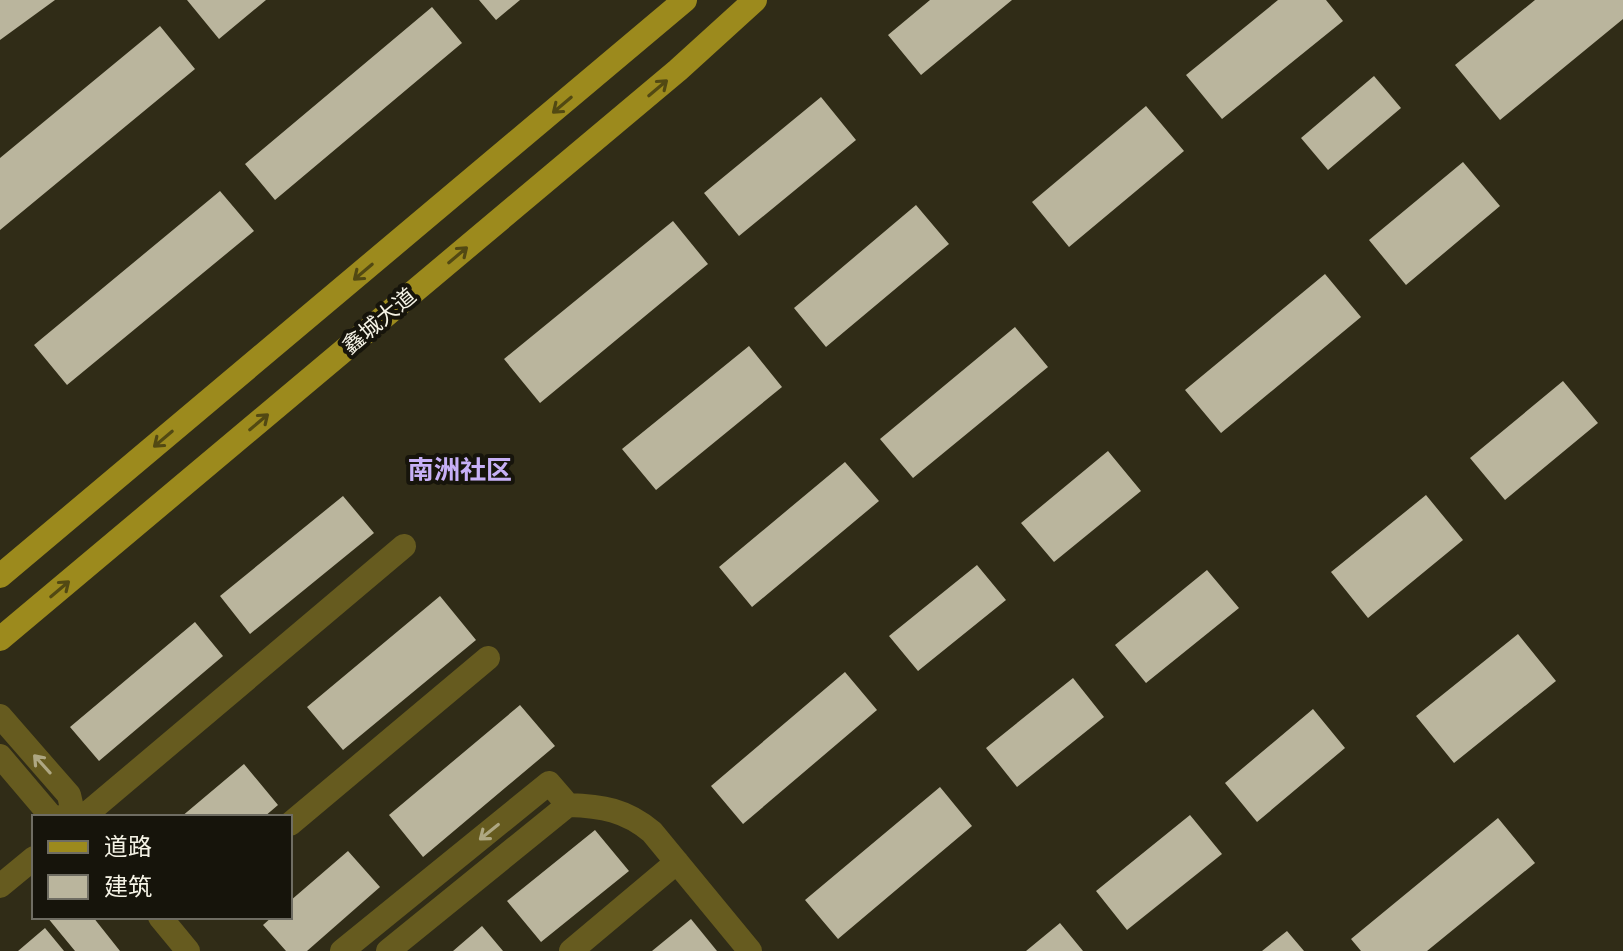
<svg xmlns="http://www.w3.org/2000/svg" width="1623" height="951" font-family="Signika,'Noto Sans SC',sans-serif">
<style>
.building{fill:#bab59d}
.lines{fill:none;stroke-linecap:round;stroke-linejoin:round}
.minor{stroke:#665b1f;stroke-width:24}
.major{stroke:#9c8a1d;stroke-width:24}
.oneway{stroke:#524913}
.oneway2{stroke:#aea782}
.labels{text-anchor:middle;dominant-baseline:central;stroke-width:8;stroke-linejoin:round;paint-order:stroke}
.street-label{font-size:22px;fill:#f5f3e6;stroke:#16140b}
.quarter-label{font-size:26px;font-weight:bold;fill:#c7b0f6;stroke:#16140b}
</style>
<rect width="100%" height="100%" fill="#302c17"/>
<path class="building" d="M 0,0 L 55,0 L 0,40 Z
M 187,0 L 266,0 L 219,39 Z
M 479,0 L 520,0 L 496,20 Z
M 930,0 L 1012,0 L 921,75 L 888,35 Z
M 1278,0 L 1326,0 L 1343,21 L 1222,119 L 1186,75 Z
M 1535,0 L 1623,0 L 1623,19 L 1500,120 L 1455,65 Z
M 432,7 L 462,43 L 275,200 L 245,164 Z
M 160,26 L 195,69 L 0,230 L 0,158 Z
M 1374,76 L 1401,108 L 1328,170 L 1301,138 Z
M 821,97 L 856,140 L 739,236 L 704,193 Z
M 1146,106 L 1184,151 L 1069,247 L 1032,202 Z
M 1463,162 L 1500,206 L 1406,285 L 1369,240 Z
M 220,191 L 254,231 L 67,385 L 34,345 Z
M 916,205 L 949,244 L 826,347 L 794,308 Z
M 673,221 L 708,264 L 540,403 L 504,359 Z
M 1325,274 L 1361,317 L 1221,433 L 1185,390 Z
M 1015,327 L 1048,367 L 913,478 L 880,439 Z
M 749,346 L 782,387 L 656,490 L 622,449 Z
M 1563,381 L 1598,423 L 1505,500 L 1470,458 Z
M 1108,451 L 1141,491 L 1054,562 L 1021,523 Z
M 845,462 L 879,501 L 752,607 L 719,567 Z
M 1426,495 L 1463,540 L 1368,618 L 1331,572 Z
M 343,496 L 374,533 L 250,634 L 220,596 Z
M 977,565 L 1006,600 L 918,671 L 889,636 Z
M 1207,570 L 1239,608 L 1146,683 L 1115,645 Z
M 440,596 L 476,640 L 343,750 L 307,707 Z
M 195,622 L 223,656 L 99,761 L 70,727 Z
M 1518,634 L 1556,681 L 1454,763 L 1416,716 Z
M 845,672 L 877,710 L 743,824 L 711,786 Z
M 1073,678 L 1104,717 L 1017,787 L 986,748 Z
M 520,705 L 555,746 L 423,857 L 389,815 Z
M 1313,709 L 1345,748 L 1257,822 L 1225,783 Z
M 244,764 L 278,805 L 264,817 L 181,817 Z
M 940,787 L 972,826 L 838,939 L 805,900 Z
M 1190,815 L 1222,854 L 1127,930 L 1096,891 Z
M 1498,818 L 1535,863 L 1427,951 L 1361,951 L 1351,939 Z
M 595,830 L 629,871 L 541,942 L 507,901 Z
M 348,851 L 380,887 L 307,951 L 286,951 L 263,925 L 272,917 L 290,917 L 290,901 Z
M 47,917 L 93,917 L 120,951 L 75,951 Z
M 691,919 L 717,951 L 652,951 Z
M 1060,923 L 1083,951 L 1026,951 Z
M 482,926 L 503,951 L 453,951 Z
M 45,928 L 64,951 L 18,951 Z
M 1287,931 L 1304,951 L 1262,951 Z"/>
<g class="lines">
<path class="minor" d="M 0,716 L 69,795 L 74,817
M 0,756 L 51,816 L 56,817
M 83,817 L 404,546
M 290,824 L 488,658
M 0,886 L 34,858
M 160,917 L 188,951
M 342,951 L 549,783 L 568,805 C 602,806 626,810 652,832 L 750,951
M 388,951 L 568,805
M 571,951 L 677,862"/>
<path class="major" d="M 0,576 L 685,0
M 0,639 L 678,70 L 755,0"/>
</g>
<defs><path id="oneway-shaft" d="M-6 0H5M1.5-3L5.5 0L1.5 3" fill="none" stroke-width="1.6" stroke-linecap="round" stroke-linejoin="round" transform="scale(2)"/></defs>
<g class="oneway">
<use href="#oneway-shaft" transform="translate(658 88) rotate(-40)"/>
<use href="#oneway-shaft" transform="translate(562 105) rotate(140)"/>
<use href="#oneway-shaft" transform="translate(458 255) rotate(-40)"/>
<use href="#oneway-shaft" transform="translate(363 272) rotate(140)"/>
<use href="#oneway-shaft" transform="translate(259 422) rotate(-40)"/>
<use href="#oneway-shaft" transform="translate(163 439) rotate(140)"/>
<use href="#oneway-shaft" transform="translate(60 589) rotate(-40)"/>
</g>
<g class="oneway2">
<use href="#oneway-shaft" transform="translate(42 764) rotate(-132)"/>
<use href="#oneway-shaft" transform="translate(489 832) rotate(141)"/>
</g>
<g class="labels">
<g class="street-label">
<text transform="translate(379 321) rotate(-40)">鑫城大道</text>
</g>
<g class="quarter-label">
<text x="460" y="471">南洲社区</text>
</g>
</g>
<rect x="32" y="815" width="260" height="104" fill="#16140b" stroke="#6f6d63" stroke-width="2"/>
<rect x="48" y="841" width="40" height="12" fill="#9c8a1d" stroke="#6f6d63" stroke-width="2"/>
<text x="104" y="855" font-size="24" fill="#f5f3e6">道路</text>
<rect x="48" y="875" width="40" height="24" fill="#bab59d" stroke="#6f6d63" stroke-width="2"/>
<text x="104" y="895" font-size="24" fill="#f5f3e6">建筑</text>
</svg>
